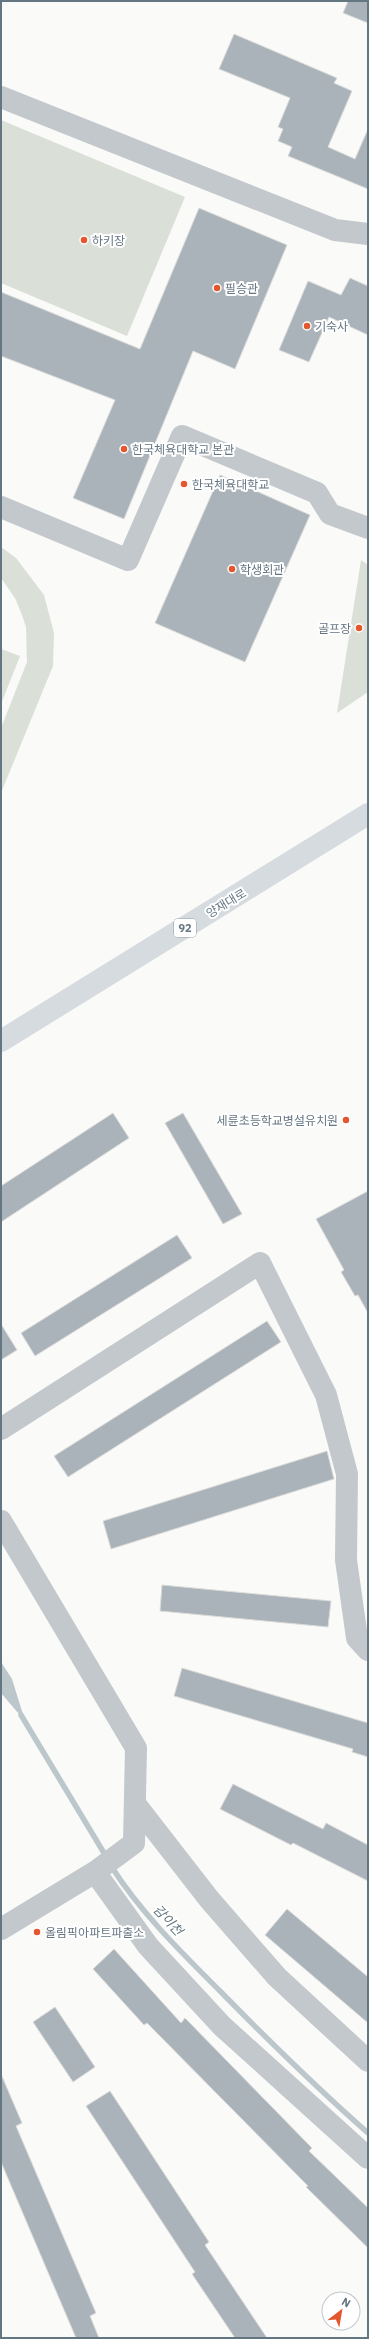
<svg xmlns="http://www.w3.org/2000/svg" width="369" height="2339" font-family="'IBM Plex Sans','Noto Sans KR',sans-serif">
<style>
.green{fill:#dadfd7}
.water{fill:#bbc7cb}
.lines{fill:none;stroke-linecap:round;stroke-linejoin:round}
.stream{stroke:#bbc7cb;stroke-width:5.5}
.building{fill:#aab3b9;stroke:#dcdcda}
.minor{stroke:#c3c8cc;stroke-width:22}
.major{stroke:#d6dbdf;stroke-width:22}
.poi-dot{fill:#e4572e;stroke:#fff;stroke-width:1.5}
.labels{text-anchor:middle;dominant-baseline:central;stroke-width:4;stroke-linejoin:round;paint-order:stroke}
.shield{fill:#fff;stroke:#939fa8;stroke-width:1}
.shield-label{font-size:11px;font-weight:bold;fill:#657683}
.poi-label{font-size:12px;fill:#657683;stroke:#fff;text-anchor:start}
.street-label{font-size:12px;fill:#657683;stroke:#fff}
.water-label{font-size:13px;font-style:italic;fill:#60757c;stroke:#fff}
</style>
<rect width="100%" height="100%" fill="#fafaf8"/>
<path class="green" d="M 1,120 L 185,197 L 127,336 L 1,283 Z
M 1,547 L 16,558 L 44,595 L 54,633 L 53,666 L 1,793 L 1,728 L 27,662 L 26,627 L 22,615 L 15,598 L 1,578 Z
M 361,560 L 368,565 L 368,692 L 337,713 Z
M 1,649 L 20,656 L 1,704 Z"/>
<path class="water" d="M 1,1662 L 12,1679 L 25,1721 L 1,1693 Z"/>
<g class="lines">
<path class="stream" d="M 21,1715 L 107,1858
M 111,1866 C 141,1913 182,1953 221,1992 C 269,2041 317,2088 368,2133"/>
</g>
<path class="building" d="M 348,1 L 368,1 L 368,23 L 343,13 Z
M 234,34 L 337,78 L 334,83 L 352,91 L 328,147 L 355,159 L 368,129 L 368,189 L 288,156 L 292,147 L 278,141 L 283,129 L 278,127 L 290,98 L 219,69 Z
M 199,208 L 287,245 L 235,369 L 193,351 L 124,519 L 73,498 L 115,400 L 1,356 L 1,292 L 140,349 Z
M 350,278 L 368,286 L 368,335 L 329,317 L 309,362 L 279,350 L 308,281 L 341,295 Z
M 220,475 L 310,515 L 245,662 L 155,623 Z
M 113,1113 L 129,1138 L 1,1222 L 1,1186 Z
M 183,1113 L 242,1214 L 223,1224 L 165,1123 Z
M 368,1191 L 368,1313 L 358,1295 L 355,1296 L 341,1272 L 344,1270 L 316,1219 Z
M 177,1235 L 192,1258 L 35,1356 L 21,1333 Z
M 267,1321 L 281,1342 L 68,1477 L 54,1456 Z
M 1,1324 L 17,1350 L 1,1360 Z
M 327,1451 L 334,1479 L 111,1549 L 103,1521 Z
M 162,1585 L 331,1601 L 328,1627 L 160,1611 Z
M 182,1668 L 368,1723 L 368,1757 L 352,1752 L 353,1749 L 174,1696 Z
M 233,1784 L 323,1829 L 326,1823 L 368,1845 L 368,1881 L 293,1843 L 291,1845 L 220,1809 Z
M 287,1909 L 368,1977 L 368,2023 L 265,1935 Z
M 114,1949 L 181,2023 L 185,2018 L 312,2148 L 309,2151 L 368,2208 L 368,2248 L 306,2187 L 308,2186 L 147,2023 L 144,2025 L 93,1969 Z
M 55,2007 L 95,2067 L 73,2082 L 33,2022 Z
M 1,2074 L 22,2123 L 16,2126 L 96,2313 L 90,2316 L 99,2338 L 76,2338 L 1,2162 Z
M 110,2091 L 209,2242 L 205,2245 L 267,2338 L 235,2338 L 192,2274 L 195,2272 L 86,2106 Z"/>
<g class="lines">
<path class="minor" d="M 1,97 L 335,230 L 368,234
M 1,507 L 128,560 L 182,436 L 317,493 L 330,514 L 368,528
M 1,1429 L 260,1263 L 326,1395 L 347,1474 L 346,1560 L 357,1638 L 368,1650
M 1,1521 L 136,1748 L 134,1843 L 95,1872 L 1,1929
M 136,1805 L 209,1899 L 277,1977 L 368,2061
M 95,1872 L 148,1946 L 222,2026 L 368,2158"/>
<path class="major" d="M 1,1041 L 368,814"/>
</g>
<g class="poi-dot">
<circle cx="84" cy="240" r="4"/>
<circle cx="217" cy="288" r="4"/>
<circle cx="307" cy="326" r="4"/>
<circle cx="124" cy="449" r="4"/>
<circle cx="184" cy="484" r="4"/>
<circle cx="232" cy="569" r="4"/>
<circle cx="359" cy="628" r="4"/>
<circle cx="346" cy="1120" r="4"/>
<circle cx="37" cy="1932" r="4"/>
</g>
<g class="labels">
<rect class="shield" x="174" y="919" width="22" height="18" rx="3"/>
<g class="shield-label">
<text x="185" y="928">92</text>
</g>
<g class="poi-label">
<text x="92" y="240">하키장</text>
<text x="225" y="288">필승관</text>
<text x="315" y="326">기숙사</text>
<text x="132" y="449">한국체육대학교 본관</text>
<text x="192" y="484">한국체육대학교</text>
<text x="240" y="569">학생회관</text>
<text x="351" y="628" text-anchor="end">골프장</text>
<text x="338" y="1120" text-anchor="end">세륜초등학교병설유치원</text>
<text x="45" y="1932">올림픽아파트파출소</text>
</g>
<g class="street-label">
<text transform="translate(226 903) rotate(-31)">양재대로</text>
</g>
<g class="water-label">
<text transform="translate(168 1920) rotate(47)">감이천</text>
</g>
</g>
<rect width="369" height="2339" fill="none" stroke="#657683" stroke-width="4"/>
<g transform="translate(341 2311) rotate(31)"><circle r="19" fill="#ffffff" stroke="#c1c8cd"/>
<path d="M0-3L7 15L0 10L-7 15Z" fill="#e4572e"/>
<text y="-6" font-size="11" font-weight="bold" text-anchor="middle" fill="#657683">N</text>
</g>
</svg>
